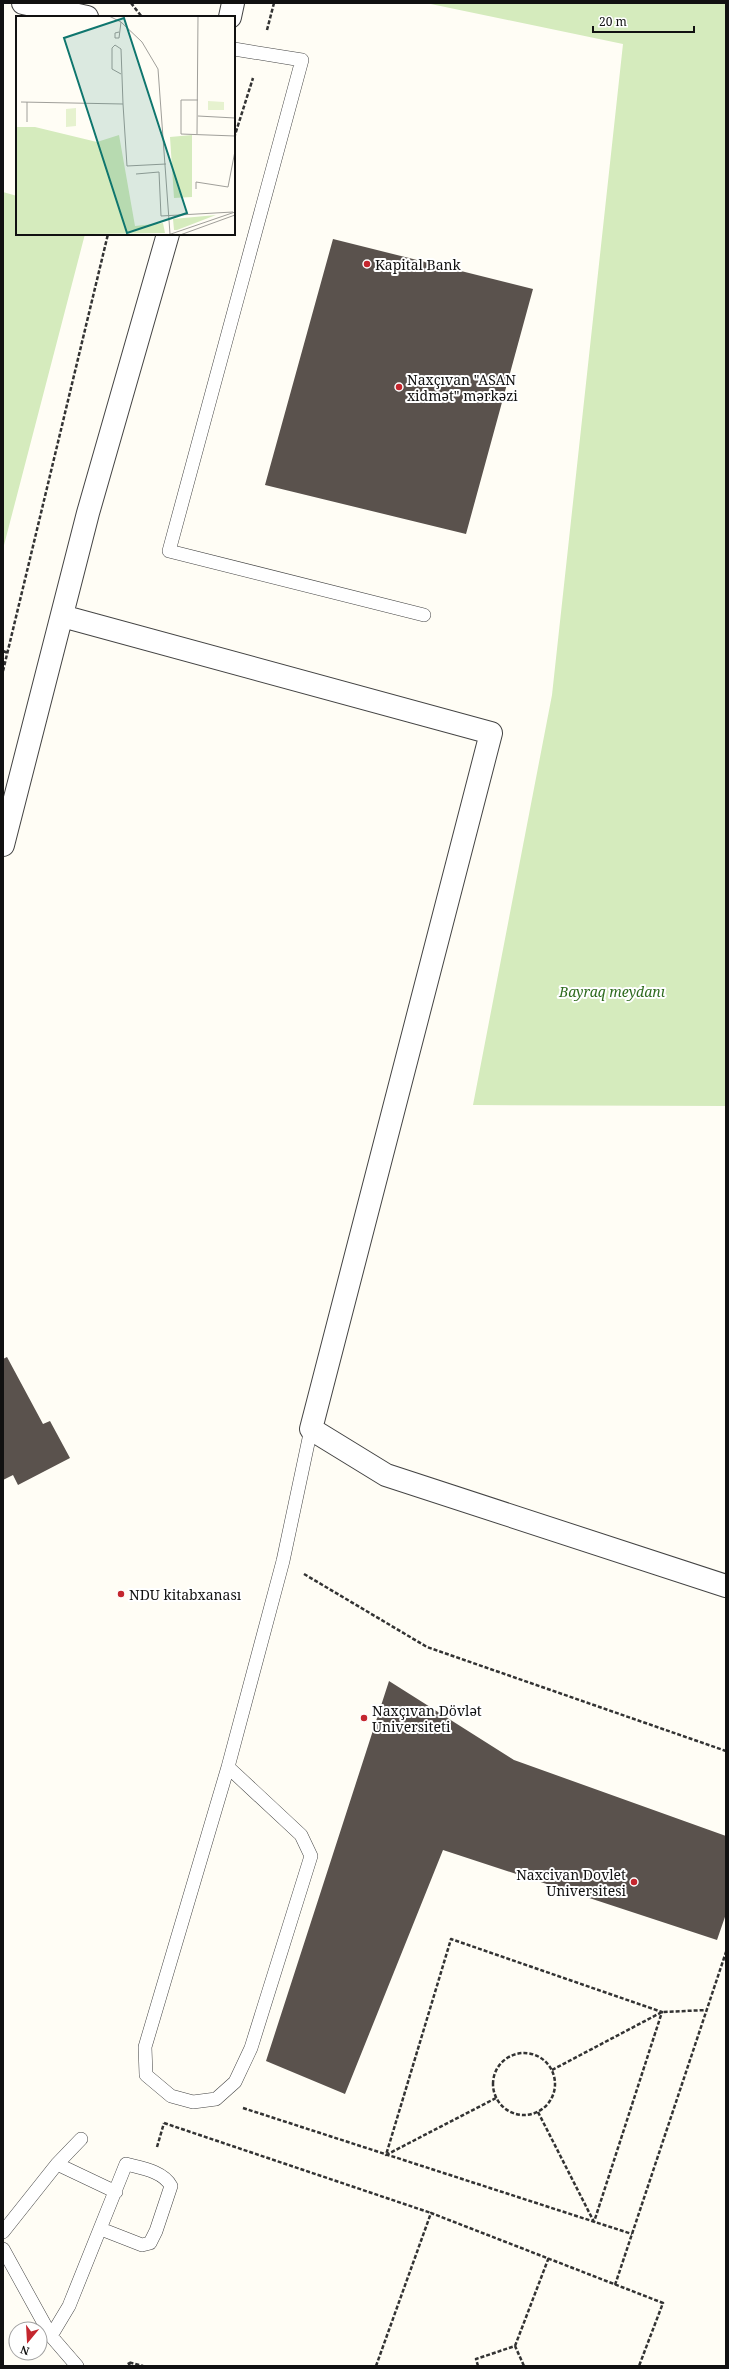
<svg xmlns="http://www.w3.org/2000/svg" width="729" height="2369" font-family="'Noto Serif',serif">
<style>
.green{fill:#d5ebbd}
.building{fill:#5a524d}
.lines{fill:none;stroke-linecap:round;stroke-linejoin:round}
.service-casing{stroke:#444;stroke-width:14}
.minor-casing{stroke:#444;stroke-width:24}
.path{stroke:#333;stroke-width:2.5;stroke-dasharray:4 2;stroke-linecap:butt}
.service{stroke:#fff;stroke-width:13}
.minor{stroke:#fff;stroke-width:22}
.poi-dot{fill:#c4262e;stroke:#fff;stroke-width:1.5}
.labels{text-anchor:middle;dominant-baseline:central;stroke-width:4;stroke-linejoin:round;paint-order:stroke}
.poi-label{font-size:14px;fill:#111;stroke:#fff;text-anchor:start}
.park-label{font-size:14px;font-style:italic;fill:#2f6b1f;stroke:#fff}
.inset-road{fill:none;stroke:#a09f9a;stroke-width:1}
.view{fill:#0f766e;fill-opacity:0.15;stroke:#0f766e;stroke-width:2}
.inset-edge{fill:none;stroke:#111;stroke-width:2}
</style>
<rect width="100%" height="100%" fill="#fffdf5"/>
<path class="green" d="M 426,3 L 726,3 L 726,1106 L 473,1105 L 552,695 L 623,44 Z
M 3,192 L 17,196 L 17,234 L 85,234 L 3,549 Z"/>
<path class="building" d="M 333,239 L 533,289 L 466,534 L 265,485 Z
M 7,1357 L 43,1424 L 50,1421 L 70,1458 L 18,1485 L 13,1475 L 3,1480 L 3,1359 Z
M 389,1681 L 514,1760 L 726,1836 L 726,1914 L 717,1940 L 443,1850 L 345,2094 L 266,2061 Z"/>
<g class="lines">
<defs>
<path id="service" d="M 234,49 L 302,60 L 169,551 L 424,615
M 228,1767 L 301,1835 L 311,1856 L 251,2048 L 235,2082 L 216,2099 L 193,2102 L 171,2096 L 146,2075 L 145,2047 L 228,1767 L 283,1561 L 311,1429
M 57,2164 L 116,2192
M 3,2232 L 57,2164 L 81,2139
M 3,2249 L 51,2336 L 77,2366
M 51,2336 L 69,2306 L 126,2164 C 141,2168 163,2171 171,2186 L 156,2231 L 150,2243 L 142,2245 L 101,2229"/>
<path id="minor" d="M 23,3 L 87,17
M 230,17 L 233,3
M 62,616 L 491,733 L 311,1429 L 386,1475 L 726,1586
M 3,845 L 88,513 L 168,234"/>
</defs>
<use href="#service" class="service-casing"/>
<use href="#minor" class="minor-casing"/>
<path class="path" d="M 131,3 L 142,17
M 267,30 L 274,3
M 234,138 L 253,78
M 3,651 L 8,653
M 3,671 L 108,234
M 304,1574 L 427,1647 L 726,1751
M493 2084a31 31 0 1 1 62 0a31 31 0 1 1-62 0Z
M 552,2070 L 662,2012 L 707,2010
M 496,2098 L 386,2155 L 451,1939 L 662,2012 L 594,2222
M 243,2108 L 632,2234
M 538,2112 L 594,2222
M 164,2123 L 431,2213
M 157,2147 L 164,2123
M 615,2285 L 726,1952
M 515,2346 L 549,2257
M 130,2366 L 128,2362 L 143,2366
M 376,2366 L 431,2213 L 663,2303 L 639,2366
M 478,2366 L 476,2359 L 515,2346 L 524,2366"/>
<use href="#service" class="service"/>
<use href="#minor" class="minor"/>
</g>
<g class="poi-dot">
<circle cx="367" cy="264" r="4"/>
<circle cx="399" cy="387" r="4"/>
<circle cx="121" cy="1594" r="4"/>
<circle cx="364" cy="1718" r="4"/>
<circle cx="634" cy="1882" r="4"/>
</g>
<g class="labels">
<g class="poi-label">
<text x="375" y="264">Kapital Bank</text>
<text x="407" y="379">Naxçıvan "ASAN<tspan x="407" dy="16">xidmət" mərkəzi</tspan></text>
<text x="129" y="1594">NDU kitabxanası</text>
<text x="372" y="1710">Naxçıvan Dövlət<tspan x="372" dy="16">Universiteti</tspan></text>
<text x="626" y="1874" text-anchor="end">Naxcivan Dovlet<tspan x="626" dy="16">Universitesi</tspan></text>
</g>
<g class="park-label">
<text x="612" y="991">Bayraq meydanı</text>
</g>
</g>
<g transform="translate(16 16)">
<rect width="219" height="219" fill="#fffdf5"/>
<path d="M 0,111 L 19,111 L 81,126 L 103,119 L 119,210 L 147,207 L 149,217 L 0,219 ZM 176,119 L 176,181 L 158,182 L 154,121 ZM 200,199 L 161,214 L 158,214 L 157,203 Z" fill="#d5ebbd"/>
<path d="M 192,85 L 208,86 L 208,94 L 192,94 ZM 60,92 L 60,110 L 50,111 L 50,93 Z" fill="#e6f2cf"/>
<path class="inset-road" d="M 93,0 L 105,6 L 126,26 L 142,53 L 154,218M 103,16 L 99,17 L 99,22 L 103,22 L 105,6M 105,58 L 96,53 L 96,32 L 99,29 L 105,33 L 107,88M 182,84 L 165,84 L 165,118 L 219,120M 5,86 L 107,88 L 111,150 L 150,148M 182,100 L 219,102M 11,106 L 11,86M 181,118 L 182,0M 120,158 L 143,156 L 145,200 L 217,196M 180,173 L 180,166 L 212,171 L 219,135M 152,219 L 219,196M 164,219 L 219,199"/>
<path class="view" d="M 108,2 L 171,197 L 111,217 L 48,22 Z"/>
<rect width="219" height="219" class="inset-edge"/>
</g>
<rect width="729" height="2369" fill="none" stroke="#111111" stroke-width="8"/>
<g transform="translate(28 2341) rotate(198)"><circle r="19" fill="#ffffff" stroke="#a0a0a0"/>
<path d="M0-3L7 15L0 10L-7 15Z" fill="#c4262e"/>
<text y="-6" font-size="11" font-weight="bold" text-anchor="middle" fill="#111111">N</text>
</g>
<path d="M593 26v6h101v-6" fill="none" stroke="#111111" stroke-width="2"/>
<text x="599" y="26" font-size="12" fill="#111111" stroke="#ffffff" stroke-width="3" paint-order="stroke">20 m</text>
</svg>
